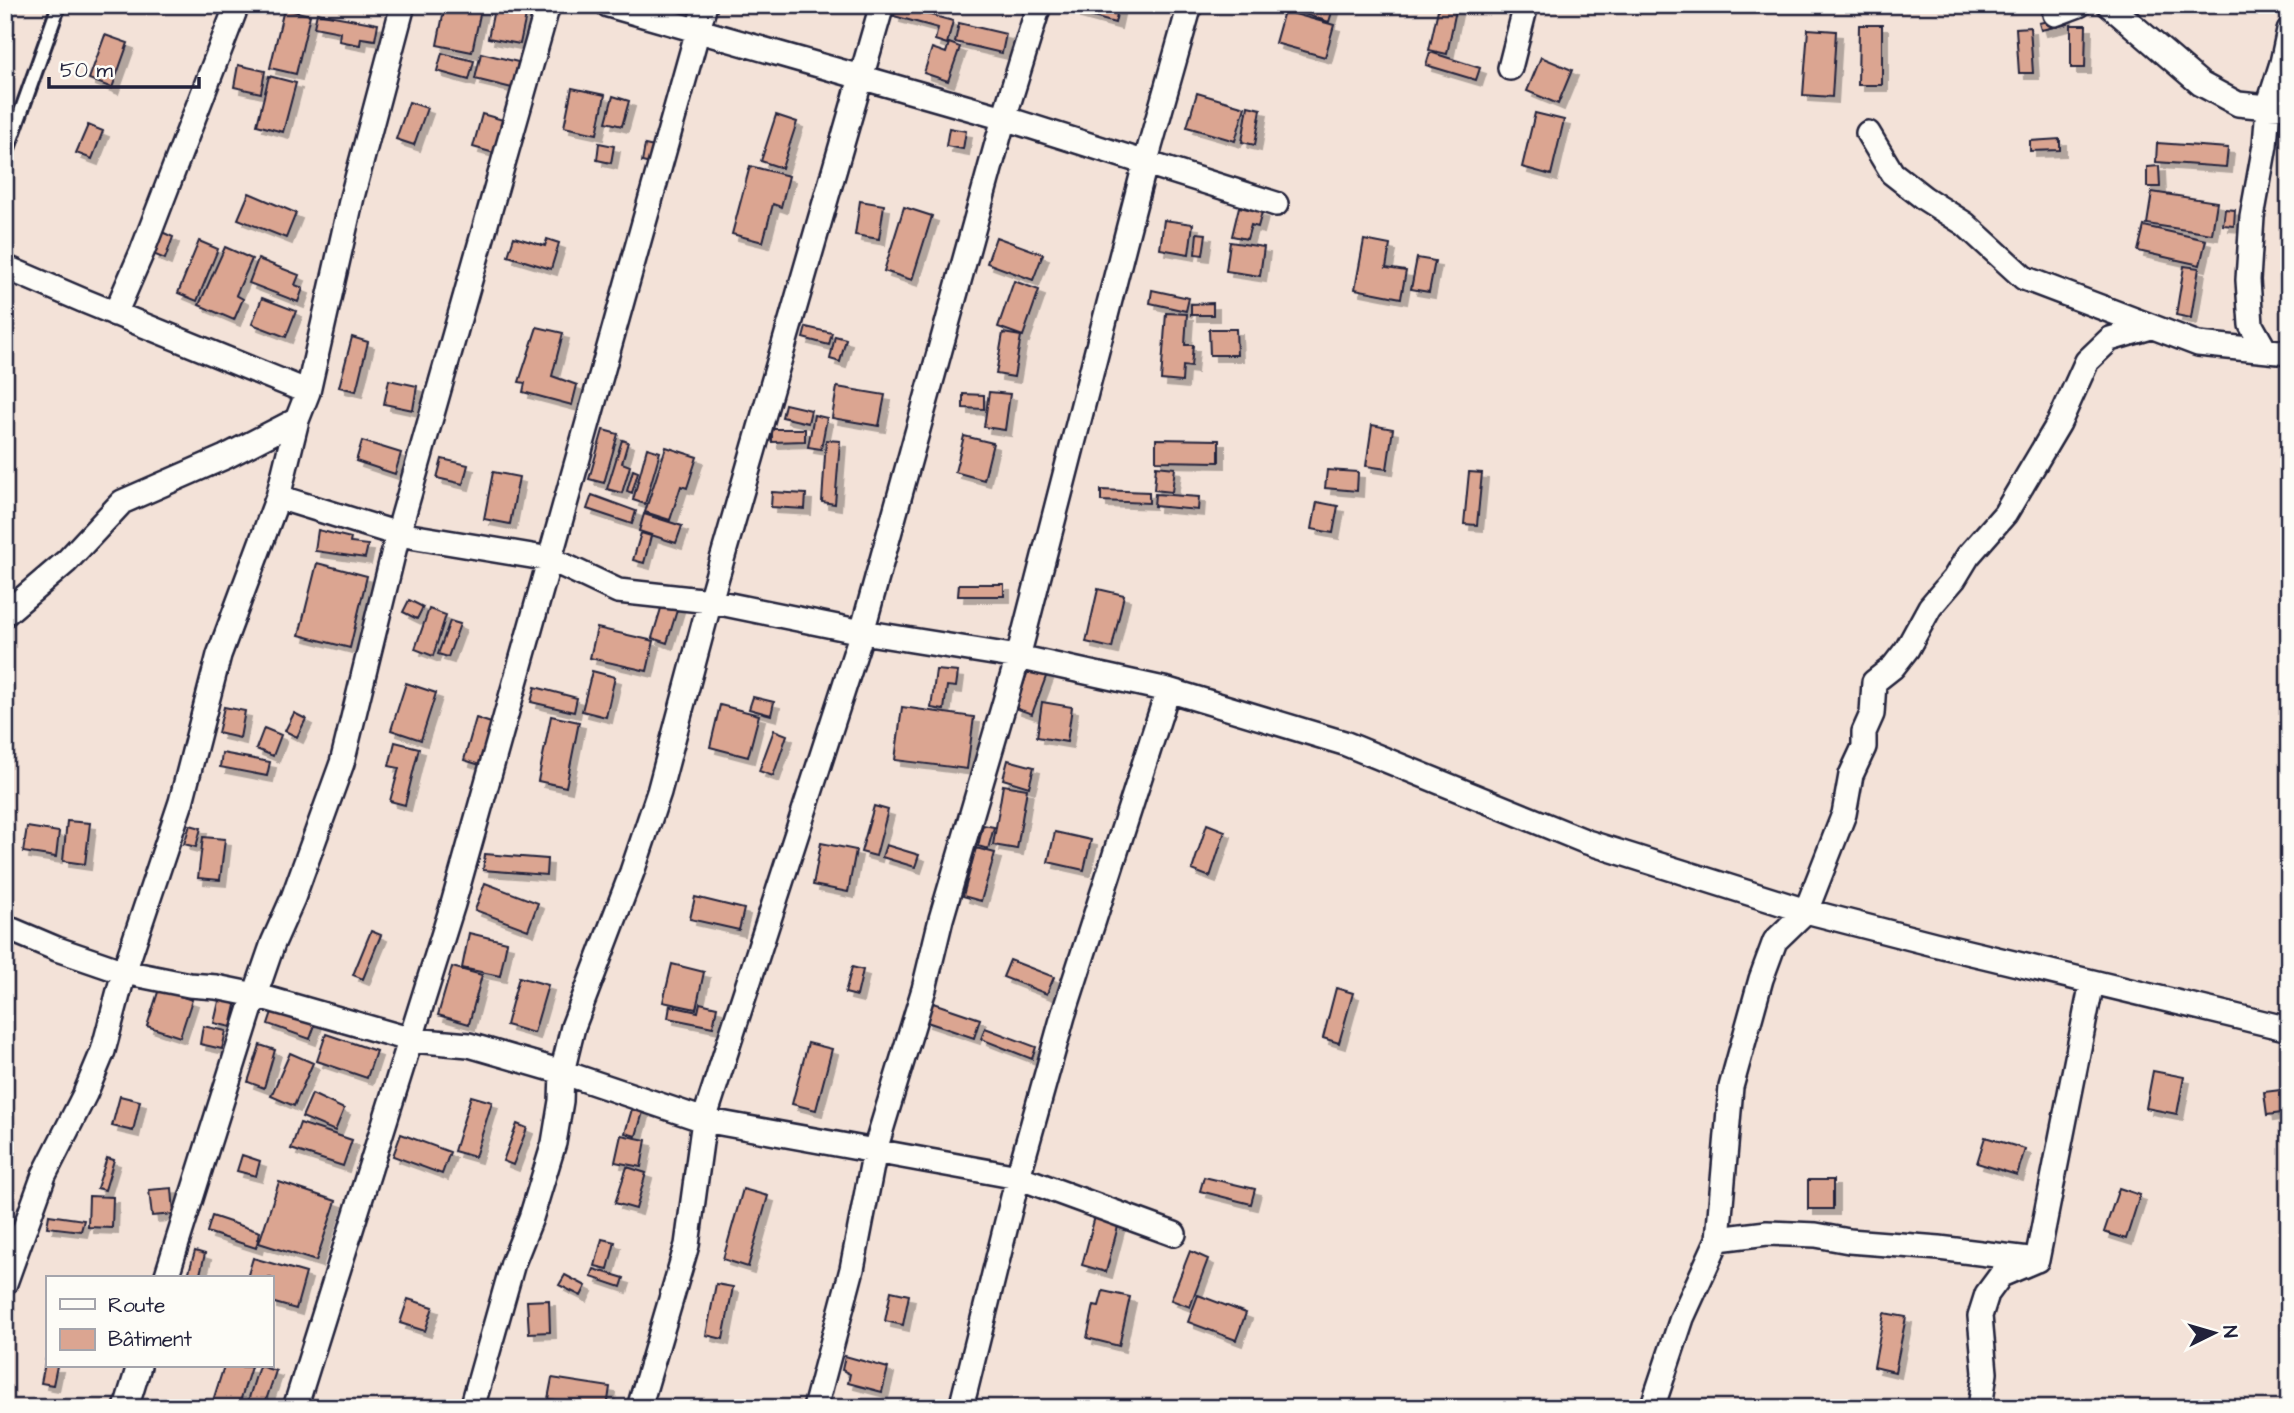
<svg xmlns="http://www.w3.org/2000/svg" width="2294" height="1413" font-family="'Architects Daughter',sans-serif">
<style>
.building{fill:#dba591;stroke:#22223b;stroke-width:2;filter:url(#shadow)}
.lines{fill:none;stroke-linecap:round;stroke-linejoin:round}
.service-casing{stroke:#22223b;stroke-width:18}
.minor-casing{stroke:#22223b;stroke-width:28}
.service{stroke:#fdfcf7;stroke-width:12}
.minor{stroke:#fdfcf7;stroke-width:23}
</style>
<defs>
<filter id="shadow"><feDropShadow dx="6" dy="6" stdDeviation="0" flood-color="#0004"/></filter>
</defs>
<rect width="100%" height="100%" fill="#f3e2d8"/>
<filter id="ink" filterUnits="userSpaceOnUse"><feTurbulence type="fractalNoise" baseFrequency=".0143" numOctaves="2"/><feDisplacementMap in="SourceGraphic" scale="14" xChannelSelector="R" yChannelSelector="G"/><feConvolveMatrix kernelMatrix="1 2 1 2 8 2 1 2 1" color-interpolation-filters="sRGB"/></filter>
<g filter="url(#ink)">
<path class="building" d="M 445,5 L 482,5 L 472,52 L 437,45 Z
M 495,5 L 527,11 L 520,44 L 488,38 Z
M 1077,5 L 1119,5 L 1115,23 L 1075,12 Z
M 1283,5 L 1334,5 L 1329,22 L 1283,7 Z
M 1439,5 L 1457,5 L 1447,54 L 1429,50 Z
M 897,6 L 953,21 L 947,44 L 935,40 L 938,28 L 894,16 Z
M 284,9 L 310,15 L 296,74 L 270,68 Z
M 1284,11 L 1334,25 L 1325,57 L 1275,43 Z
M 317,13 L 378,24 L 375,40 L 361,38 L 360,45 L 339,41 L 340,32 L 314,27 Z
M 2066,17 L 2068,24 L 2041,30 L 2039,23 Z
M 959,23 L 1006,34 L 1002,53 L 955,42 Z
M 1859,25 L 1882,25 L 1882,85 L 1858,85 Z
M 2071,25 L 2086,25 L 2085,68 L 2071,68 Z
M 2030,27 L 2033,73 L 2019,73 L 2016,28 Z
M 1808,29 L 1836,31 L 1832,97 L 1803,95 Z
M 105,35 L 128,43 L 112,88 L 89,79 Z
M 949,43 L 960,47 L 948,81 L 924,73 L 932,48 L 946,53 Z
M 1430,52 L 1480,68 L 1476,80 L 1426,65 Z
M 442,53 L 474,61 L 469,80 L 437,71 Z
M 481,53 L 518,62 L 512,88 L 475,79 Z
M 1541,57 L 1572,70 L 1558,104 L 1527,91 Z
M 238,65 L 265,71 L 261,93 L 234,87 Z
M 269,76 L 296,83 L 283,132 L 257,125 Z
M 572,88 L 605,95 L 597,134 L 564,127 Z
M 1197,93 L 1245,107 L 1235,141 L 1187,127 Z
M 613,96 L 629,101 L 622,126 L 606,122 Z
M 409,102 L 427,108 L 414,145 L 396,139 Z
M 1248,106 L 1261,109 L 1255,145 L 1242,142 Z
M 1535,113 L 1564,120 L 1551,175 L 1522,167 Z
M 482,114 L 503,120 L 494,153 L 473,147 Z
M 776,115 L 797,122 L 782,168 L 761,161 Z
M 88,125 L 103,131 L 92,159 L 76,153 Z
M 949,128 L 966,131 L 963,149 L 946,146 Z
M 2060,139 L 2060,150 L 2030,151 L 2030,141 Z
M 599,143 L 614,146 L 611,163 L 597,160 Z
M 2157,143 L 2228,148 L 2226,167 L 2156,162 Z
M 645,145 L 659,148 L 655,165 L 642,162 Z
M 750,166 L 789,176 L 781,207 L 773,204 L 763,242 L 732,234 Z
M 2159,166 L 2160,187 L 2147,187 L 2147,167 Z
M 2152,192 L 2217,202 L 2212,234 L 2147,224 Z
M 249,193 L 296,213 L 286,238 L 238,219 Z
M 860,201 L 884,205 L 879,239 L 855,235 Z
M 904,207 L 932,216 L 912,280 L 884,271 Z
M 1239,207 L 1262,212 L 1258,227 L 1251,225 L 1247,239 L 1232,236 Z
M 2225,209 L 2235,210 L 2234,226 L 2223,225 Z
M 1164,220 L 1193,224 L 1189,254 L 1160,249 Z
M 2144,226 L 2206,240 L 2200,265 L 2138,251 Z
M 162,232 L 173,237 L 165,259 L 153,254 Z
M 1197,233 L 1206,234 L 1203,255 L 1195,254 Z
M 514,237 L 545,246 L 547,239 L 559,243 L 551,269 L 508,256 Z
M 996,237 L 1043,254 L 1033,280 L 987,263 Z
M 1364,240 L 1390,245 L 1386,268 L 1406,271 L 1401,298 L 1355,289 Z
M 199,241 L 218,249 L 197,301 L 178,293 Z
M 1230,242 L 1264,247 L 1260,276 L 1226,271 Z
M 225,247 L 252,259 L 236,295 L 243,299 L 234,320 L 199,305 Z
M 1417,258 L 1435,261 L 1429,292 L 1411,289 Z
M 258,259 L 299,275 L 295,285 L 303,288 L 298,302 L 249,283 Z
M 2184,266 L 2199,268 L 2191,318 L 2176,315 Z
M 1014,281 L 1039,290 L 1023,336 L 998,327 Z
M 1152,290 L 1189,298 L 1186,311 L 1150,303 Z
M 262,298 L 296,311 L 286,337 L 252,324 Z
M 1213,303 L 1213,315 L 1191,315 L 1191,304 Z
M 1166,313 L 1187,314 L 1185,345 L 1193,345 L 1191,367 L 1183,366 L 1182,382 L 1161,380 Z
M 537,327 L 563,333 L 552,376 L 577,385 L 572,405 L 523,392 L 525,383 L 519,382 Z
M 806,327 L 832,333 L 829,345 L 803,338 Z
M 1209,329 L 1236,329 L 1237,355 L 1210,355 Z
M 1003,333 L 1021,336 L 1014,377 L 996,374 Z
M 835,336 L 846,339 L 840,362 L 830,359 Z
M 352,337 L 368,342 L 356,391 L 339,387 Z
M 389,380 L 417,386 L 413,410 L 384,404 Z
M 837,387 L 885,395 L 879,426 L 832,418 Z
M 989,392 L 1010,394 L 1005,430 L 984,427 Z
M 963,394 L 984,395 L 984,409 L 963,408 Z
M 785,404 L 811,410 L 808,423 L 782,417 Z
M 814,415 L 827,418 L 821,449 L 808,447 Z
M 1372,425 L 1393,429 L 1387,469 L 1366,466 Z
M 772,429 L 805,429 L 805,441 L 772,442 Z
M 603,430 L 618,434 L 604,483 L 589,479 Z
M 964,436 L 993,443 L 984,480 L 955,472 Z
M 1156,439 L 1219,440 L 1219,462 L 1156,461 Z
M 622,440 L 628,442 L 622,463 L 630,466 L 622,493 L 607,489 Z
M 826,440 L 840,441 L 835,504 L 822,502 Z
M 362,441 L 401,453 L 395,474 L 356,461 Z
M 666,447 L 697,457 L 687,488 L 681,486 L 670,520 L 645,512 Z
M 647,448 L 660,452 L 645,504 L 633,500 Z
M 442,459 L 468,465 L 463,484 L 437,478 Z
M 1156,466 L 1175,468 L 1172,492 L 1154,490 Z
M 633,470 L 638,472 L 632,493 L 627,491 Z
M 1327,470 L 1358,472 L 1357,491 L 1325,488 Z
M 493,472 L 519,477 L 510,524 L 484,519 Z
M 1469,472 L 1482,473 L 1477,525 L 1464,524 Z
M 1101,490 L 1149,492 L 1149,503 L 1101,501 Z
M 772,492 L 806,494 L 805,509 L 771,507 Z
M 1155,494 L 1199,497 L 1198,510 L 1154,506 Z
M 592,495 L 636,511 L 632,524 L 587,509 Z
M 1317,502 L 1338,506 L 1333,533 L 1312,529 Z
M 644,514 L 682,526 L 676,543 L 639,531 Z
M 318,530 L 351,538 L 350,543 L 368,545 L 365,558 L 315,551 Z
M 641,533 L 651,536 L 644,563 L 633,560 Z
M 317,563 L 367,576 L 350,648 L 299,635 Z
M 959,584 L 1004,584 L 1004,596 L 958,596 Z
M 1098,589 L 1124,595 L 1112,648 L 1086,642 Z
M 409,600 L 423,607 L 417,619 L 403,612 Z
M 663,602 L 678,607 L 667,643 L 652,638 Z
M 429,609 L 446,615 L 433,656 L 415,649 Z
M 450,621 L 460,624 L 448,657 L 438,654 Z
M 597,628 L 654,641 L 647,671 L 590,658 Z
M 1029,668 L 1047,674 L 1032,714 L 1015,708 Z
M 936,670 L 958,672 L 956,687 L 947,686 L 944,710 L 931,708 Z
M 592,671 L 615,677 L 606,717 L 582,711 Z
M 406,683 L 436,693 L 421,740 L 391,730 Z
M 535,687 L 577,698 L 574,712 L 531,702 Z
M 753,697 L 774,702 L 771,715 L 749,709 Z
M 1042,702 L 1072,707 L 1067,742 L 1037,737 Z
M 720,705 L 759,715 L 748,757 L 710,747 Z
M 224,707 L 245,711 L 240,738 L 218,733 Z
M 902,707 L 974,717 L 967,769 L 895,760 Z
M 294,713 L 306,719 L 297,737 L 285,731 Z
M 551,716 L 579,722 L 566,787 L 538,781 Z
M 476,718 L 491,723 L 480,765 L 464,760 Z
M 264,728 L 281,735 L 273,756 L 256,749 Z
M 774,730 L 787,735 L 773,776 L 759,771 Z
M 395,742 L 419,748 L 405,805 L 390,801 L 399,768 L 389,766 Z
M 222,753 L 270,762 L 267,776 L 220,767 Z
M 1008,760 L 1034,767 L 1029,787 L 1003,779 Z
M 1003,785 L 1027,789 L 1017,849 L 993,845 Z
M 874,806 L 888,810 L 876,856 L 861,852 Z
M 67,821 L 90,823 L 85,864 L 63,861 Z
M 1207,824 L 1225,831 L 1210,877 L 1192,870 Z
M 190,825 L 201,828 L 196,847 L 184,844 Z
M 983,825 L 994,827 L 988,849 L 978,846 Z
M 27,827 L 59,832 L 56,857 L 23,852 Z
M 1055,832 L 1091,840 L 1084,870 L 1048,862 Z
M 203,837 L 225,839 L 220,880 L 198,878 Z
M 821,843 L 856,850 L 848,892 L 813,885 Z
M 886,845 L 919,855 L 915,867 L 882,857 Z
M 976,848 L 995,853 L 981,901 L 963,896 Z
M 485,854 L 547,859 L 546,875 L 483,870 Z
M 485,883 L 538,903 L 528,930 L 475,910 Z
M 695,897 L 744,909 L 739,930 L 690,919 Z
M 371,931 L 381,935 L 363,979 L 353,975 Z
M 469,933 L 507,942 L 500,976 L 462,968 Z
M 1010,960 L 1054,977 L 1047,994 L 1003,977 Z
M 672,964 L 704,972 L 696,1009 L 663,1002 Z
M 452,967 L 482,975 L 469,1024 L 438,1015 Z
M 852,967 L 863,970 L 857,996 L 845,993 Z
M 519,977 L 548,985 L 534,1033 L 506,1025 Z
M 1336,988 L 1353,993 L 1339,1043 L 1323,1038 Z
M 159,989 L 192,1000 L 180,1037 L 147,1026 Z
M 220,997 L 237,1001 L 231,1027 L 214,1023 Z
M 930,1002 L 980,1019 L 974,1038 L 924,1021 Z
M 700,1003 L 717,1007 L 713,1027 L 668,1018 L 670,1006 L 698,1012 Z
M 274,1006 L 316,1022 L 310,1039 L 268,1024 Z
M 203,1026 L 226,1031 L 222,1049 L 200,1044 Z
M 985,1028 L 1036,1047 L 1032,1059 L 981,1039 Z
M 326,1034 L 376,1051 L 367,1078 L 317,1061 Z
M 808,1043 L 832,1049 L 816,1110 L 792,1104 Z
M 260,1045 L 275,1050 L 264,1088 L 248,1082 Z
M 290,1053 L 313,1063 L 294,1106 L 271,1096 Z
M 2153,1071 L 2184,1077 L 2177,1114 L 2146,1108 Z
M 2289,1089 L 2289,1112 L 2267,1115 L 2264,1092 Z
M 312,1094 L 344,1109 L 335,1131 L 302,1117 Z
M 120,1096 L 140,1101 L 133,1131 L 112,1126 Z
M 471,1096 L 492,1102 L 475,1157 L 454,1151 Z
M 634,1102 L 645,1105 L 636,1136 L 625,1133 Z
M 300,1123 L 352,1140 L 343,1166 L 291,1149 Z
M 517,1124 L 527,1128 L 513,1165 L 503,1161 Z
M 401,1134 L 450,1152 L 442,1174 L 393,1156 Z
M 621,1135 L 646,1140 L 641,1167 L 615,1162 Z
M 1985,1137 L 2025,1149 L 2017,1175 L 1977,1163 Z
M 242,1155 L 260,1161 L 256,1176 L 237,1171 Z
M 107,1158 L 114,1160 L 105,1190 L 97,1188 Z
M 627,1167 L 646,1173 L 636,1209 L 615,1203 Z
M 1204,1177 L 1255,1189 L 1251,1204 L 1200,1191 Z
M 1808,1180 L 1833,1180 L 1833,1209 L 1808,1209 Z
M 279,1182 L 336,1201 L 316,1261 L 259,1243 Z
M 172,1188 L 174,1214 L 152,1216 L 149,1190 Z
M 2119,1188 L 2140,1195 L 2126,1239 L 2104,1232 Z
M 743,1189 L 768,1196 L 748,1267 L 723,1259 Z
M 89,1196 L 113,1197 L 112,1228 L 88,1227 Z
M 1097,1209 L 1121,1215 L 1106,1272 L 1082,1265 Z
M 49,1215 L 84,1220 L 81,1231 L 47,1227 Z
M 212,1216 L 260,1232 L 256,1248 L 207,1232 Z
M 602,1239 L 615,1242 L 608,1269 L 595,1266 Z
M 195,1251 L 205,1254 L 199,1278 L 188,1275 Z
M 1190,1251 L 1208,1259 L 1190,1307 L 1171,1300 Z
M 253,1258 L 306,1273 L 296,1309 L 271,1302 L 271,1278 L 247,1278 Z
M 594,1269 L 624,1278 L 621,1287 L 591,1277 Z
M 565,1275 L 586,1286 L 581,1296 L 559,1285 Z
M 716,1284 L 733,1287 L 723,1339 L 706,1335 Z
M 891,1291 L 909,1295 L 903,1325 L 885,1321 Z
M 1103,1291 L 1130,1297 L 1119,1346 L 1087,1338 L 1094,1305 L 1099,1306 Z
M 1198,1295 L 1246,1313 L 1236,1340 L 1188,1322 Z
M 408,1299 L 433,1307 L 425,1331 L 400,1323 Z
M 549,1300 L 550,1332 L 529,1333 L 527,1301 Z
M 1884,1313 L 1906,1317 L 1895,1372 L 1874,1367 Z
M 47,1353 L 47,1366 L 57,1366 L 53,1385 L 41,1383 Z
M 845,1356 L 888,1368 L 882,1392 L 848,1383 L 850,1374 L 842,1370 Z
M 224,1366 L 251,1367 L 238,1408 L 211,1407 Z
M 259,1366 L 276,1371 L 264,1406 L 248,1401 Z
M 552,1378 L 610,1387 L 607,1408 L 548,1399 Z"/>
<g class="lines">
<defs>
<path id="service" d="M 5,157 L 59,5"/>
<path id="minor" d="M 608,5 L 1004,118 L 1276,204
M 1190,5 L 1145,164 L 1018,657 L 1168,690 L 1344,743 L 1587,842 L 1806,911 L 1934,944 L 2289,1029
M 2109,5 L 2201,84 L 2238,104 L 2268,107 L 2289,106
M 2055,14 L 2079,5
M 1510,68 L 1526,5
M 1868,133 L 1892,173 L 1924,198 L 1965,224 L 2024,278 L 2198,344 L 2289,353
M 5,267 L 82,300 L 308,392
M 115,314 L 142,252 L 237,5
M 2265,350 L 2251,325 L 2248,280 L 2252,217 L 2265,145 L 2268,107 L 2282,63 L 2289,30
M 278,497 L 398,534 L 550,559 L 618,591 L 710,601 L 862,632 L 1018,657 L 941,919 L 924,989 L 875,1150 L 852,1269 L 815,1408
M 5,614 L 67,561 L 122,502 L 225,457 L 297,420
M 5,927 L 57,949 L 124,972 L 189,985 L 216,987 L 255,995 L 412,1040 L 469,1045 L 562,1072 L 704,1120 L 1018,1177 L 1174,1234
M 1718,1239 L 1767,1233 L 1816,1235 L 1849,1241 L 1939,1248 L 2037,1260
M 2037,1260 L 2092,982
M 166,1278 L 255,995 L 273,943 L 293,898 L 342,763 L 398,534 L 548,5
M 5,1283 L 44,1175 L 85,1094 L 103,1051 L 124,972 L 181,802 L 219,655 L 278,497 L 297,420 L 308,392 L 352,197 L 403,5
M 126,1408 L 139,1366
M 295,1408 L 453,904 L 705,5
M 472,1408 L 513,1263 L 531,1218 L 554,1143 L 561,1101 L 562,1072 L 573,1027 L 632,872 L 659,792 L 710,601 L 882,5
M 639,1408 L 687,1245 L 704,1120 L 862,632 L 1004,118 L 1039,5
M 961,1408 L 1018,1177 L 1063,1016 L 1168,690
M 1652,1408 L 1682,1318 L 1718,1239 L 1731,1087 L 1761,979 L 1775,941 L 1806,911 L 1844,814 L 1851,775 L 1864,747 L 1864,732 L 1872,714 L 1874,682 L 1893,667 L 1907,649 L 1930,607 L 1954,579 L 1968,556 L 2005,514 L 2059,423 L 2087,361 L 2110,339 L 2151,327
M 1980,1408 L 1985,1373 L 1980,1316 L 1987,1294 L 2001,1275 L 2034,1261"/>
</defs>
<use href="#service" class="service-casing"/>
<use href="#minor" class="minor-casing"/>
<use href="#service" class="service"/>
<use href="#minor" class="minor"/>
</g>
</g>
<rect width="2294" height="1413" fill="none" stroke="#fdfcf7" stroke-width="28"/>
<rect x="14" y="14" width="2266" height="1385" fill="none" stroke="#22223b" stroke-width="2.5" filter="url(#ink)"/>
<rect x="46" y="1276" width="228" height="91" fill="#fdfcf7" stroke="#a5a5ac" stroke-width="2"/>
<rect x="60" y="1299" width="35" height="10" fill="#fdfcf7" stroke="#a5a5ac" stroke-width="2"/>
<text x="108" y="1312" font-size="21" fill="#22223b">Route</text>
<rect x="60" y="1329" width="35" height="21" fill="#dba591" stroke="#a5a5ac" stroke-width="2"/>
<text x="108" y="1346" font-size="21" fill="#22223b">Bâtiment</text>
<g transform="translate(2214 1333) rotate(85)" stroke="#fdfcf7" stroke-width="5" paint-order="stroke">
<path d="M0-5L12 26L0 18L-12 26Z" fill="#22223b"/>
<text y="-10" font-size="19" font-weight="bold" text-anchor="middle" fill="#22223b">N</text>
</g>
<path d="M49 77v10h150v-10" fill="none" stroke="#22223b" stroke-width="3.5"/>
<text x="60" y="77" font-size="21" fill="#22223b" stroke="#fdfcf7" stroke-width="5" paint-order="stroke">50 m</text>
</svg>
